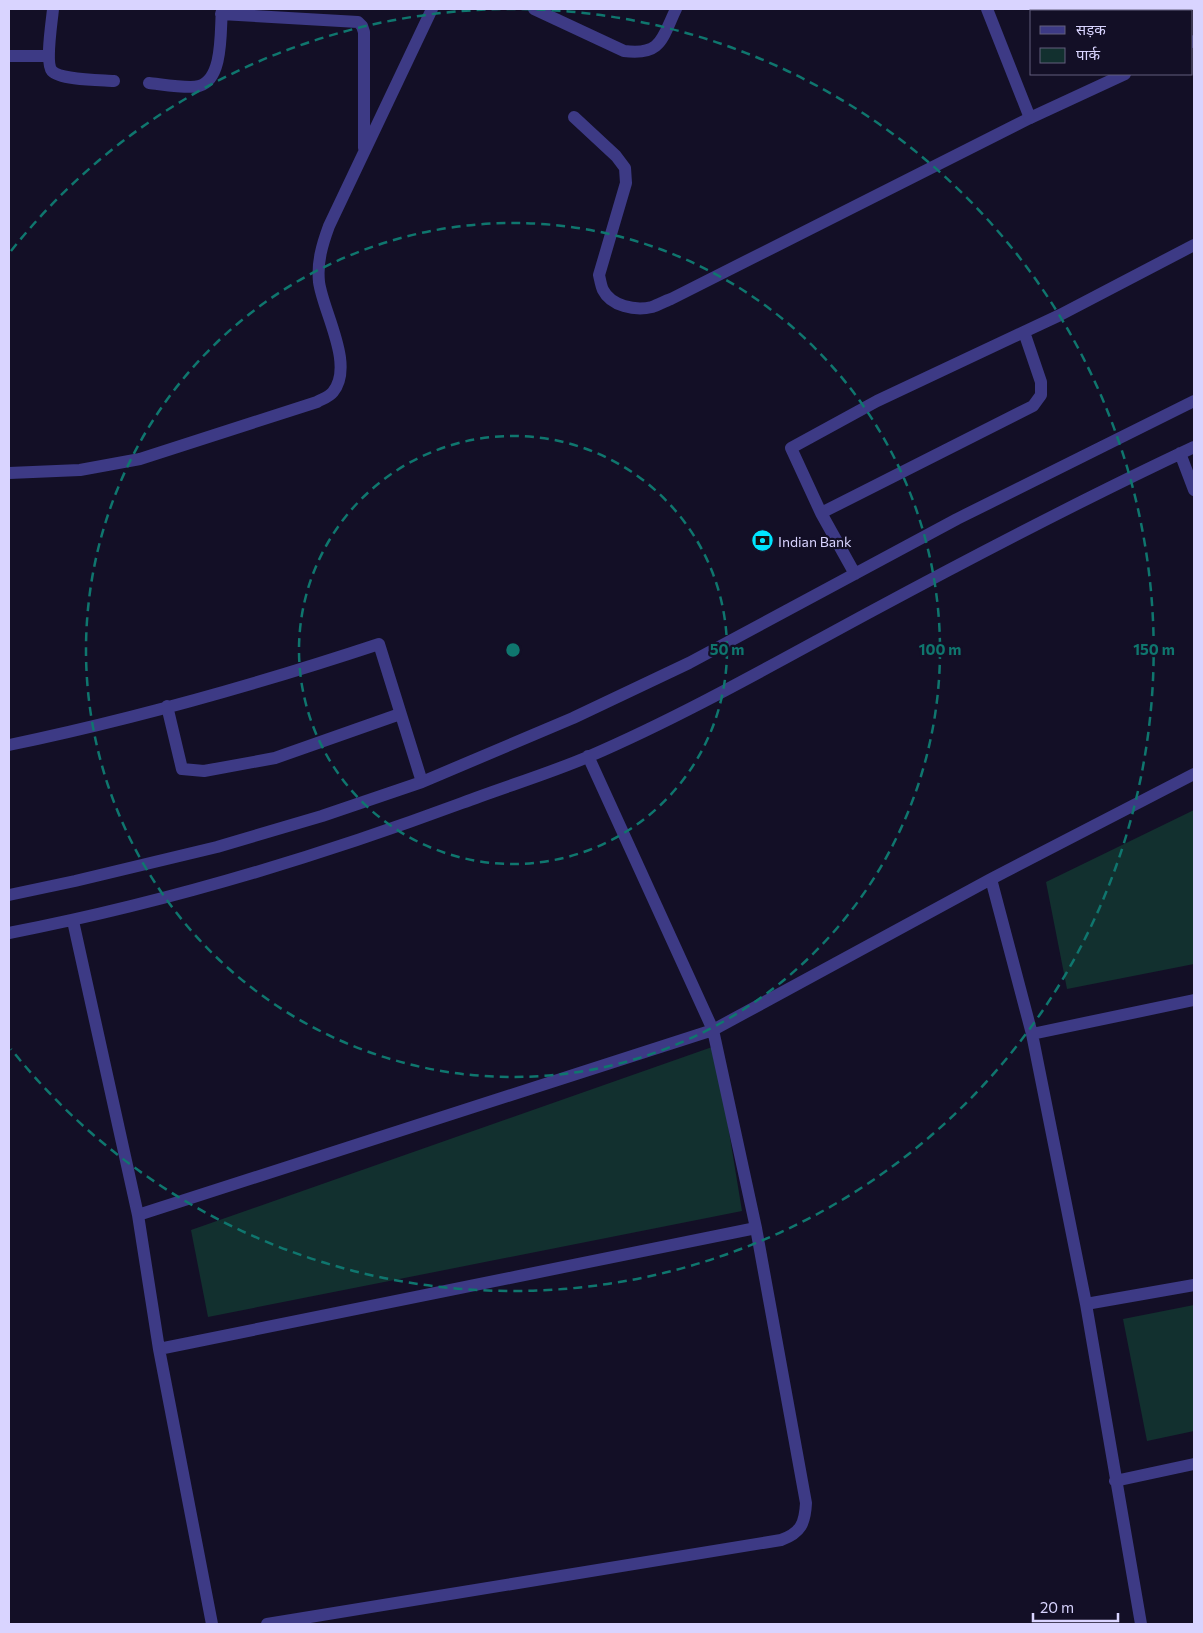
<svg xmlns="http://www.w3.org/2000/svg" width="1203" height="1633" font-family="Commissioner,'Noto Sans Devanagari',sans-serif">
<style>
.green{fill:#12302f}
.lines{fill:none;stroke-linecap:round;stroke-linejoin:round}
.lane{stroke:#3d3a85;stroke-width:12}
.street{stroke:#3d3a85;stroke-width:12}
.ring{fill:none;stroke:#0f766e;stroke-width:2.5;stroke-dasharray:9 6}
.labels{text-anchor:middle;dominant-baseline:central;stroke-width:4.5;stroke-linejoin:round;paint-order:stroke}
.poi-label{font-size:14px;fill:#d9d4ff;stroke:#130f26;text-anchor:start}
.centre{fill:#0f766e;stroke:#130f26;stroke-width:2.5}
.ring-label{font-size:15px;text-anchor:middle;font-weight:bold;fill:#0f766e;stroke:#130f26;stroke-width:4.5;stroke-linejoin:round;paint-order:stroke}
</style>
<rect width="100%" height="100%" fill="#130f26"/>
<path class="green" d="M 1194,810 L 1194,964 L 1067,989 L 1046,882 Z
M 715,1046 L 742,1211 L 208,1317 L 191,1230 Z
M 1194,1305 L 1194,1431 L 1147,1441 L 1123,1319 Z"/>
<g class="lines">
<path class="lane" d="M 53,9 C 52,21 45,63 52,71 C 60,80 101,80 114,81
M 534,9 L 624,51 C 662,56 662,38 676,9
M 221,14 L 358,22 L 362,26 L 364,32 L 364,148
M 9,56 L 49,56
M 149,83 C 160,84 189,89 199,86 C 224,79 220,30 222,9
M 574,117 L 616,156 L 625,168 L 626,183 L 599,275 C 600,279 601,286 603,290 C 611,306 635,311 652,307 C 658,305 665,301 671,299 L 1030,118
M 9,473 L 80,470 L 140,459 L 317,402 C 322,399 329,397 333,392 C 355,365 323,312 319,282 C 317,262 322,245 329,226 L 432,9"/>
<path class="street" d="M 987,9 L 1030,118 L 1125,74
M 1192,42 L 1194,41
M 1180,453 L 1194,490
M 821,513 L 1033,406 L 1041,395 L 1041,382 L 1024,332
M 855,574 L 821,513 L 791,448 L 877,401 L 1060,315 L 1194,245
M 167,706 L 182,769 L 204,771 L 275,758 L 400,714
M 9,745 C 134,719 258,684 379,644 L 422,782
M 991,879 L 1032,1034 L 1086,1304 L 1141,1624
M 9,895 L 75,881 L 217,847 L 322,816 L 422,782 L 573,718 L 689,663 L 957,519 L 1194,401
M 73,921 L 138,1215 L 159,1349 L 212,1624
M 9,933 C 164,903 314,858 462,803 C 504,787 548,774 590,756 C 687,714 779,661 872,611 C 978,554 1085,498 1194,447
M 1032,1034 L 1194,1000
M 138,1215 L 713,1030 L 991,879 L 1194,774
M 1086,1304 L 1194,1285
M 159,1349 L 756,1228
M 1115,1481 L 1194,1464
M 267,1624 L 781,1540 C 801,1533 805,1523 806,1503 L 756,1228 L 713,1030 L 588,756"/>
</g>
<g class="ring">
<circle cx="513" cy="650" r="214"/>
<circle cx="513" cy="650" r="427"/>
<path d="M11 251A641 641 0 1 1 11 1049"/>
</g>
<defs>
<symbol id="bank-disc" viewBox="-11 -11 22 22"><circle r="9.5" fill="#00e5ff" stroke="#130f26"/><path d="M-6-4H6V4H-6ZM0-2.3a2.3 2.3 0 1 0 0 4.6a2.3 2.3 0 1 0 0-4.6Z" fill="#111"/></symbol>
</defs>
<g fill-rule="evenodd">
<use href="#bank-disc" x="750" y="528" width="25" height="25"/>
</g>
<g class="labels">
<g class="poi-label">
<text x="778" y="541">Indian Bank</text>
</g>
</g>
<circle cx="513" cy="650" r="8" class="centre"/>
<g class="ring-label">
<text x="727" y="655">50 m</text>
<text x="940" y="655">100 m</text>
<text x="1154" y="655">150 m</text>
</g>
<rect width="1203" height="1633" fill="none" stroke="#d9d4ff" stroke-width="20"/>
<rect x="1030" y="10" width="162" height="65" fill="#130f26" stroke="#625e7d"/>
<rect x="1040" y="26" width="25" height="8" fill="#3d3a85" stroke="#625e7d"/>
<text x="1076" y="35" font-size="15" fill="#d9d4ff">सड़क</text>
<rect x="1040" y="48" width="25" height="15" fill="#12302f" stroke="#625e7d"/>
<text x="1076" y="60" font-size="15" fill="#d9d4ff">पार्क</text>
<path d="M1033 1613v8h85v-8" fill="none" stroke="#d9d4ff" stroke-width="2.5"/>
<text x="1040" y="1613" font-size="15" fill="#d9d4ff" stroke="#130f26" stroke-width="4" paint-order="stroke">20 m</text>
</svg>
